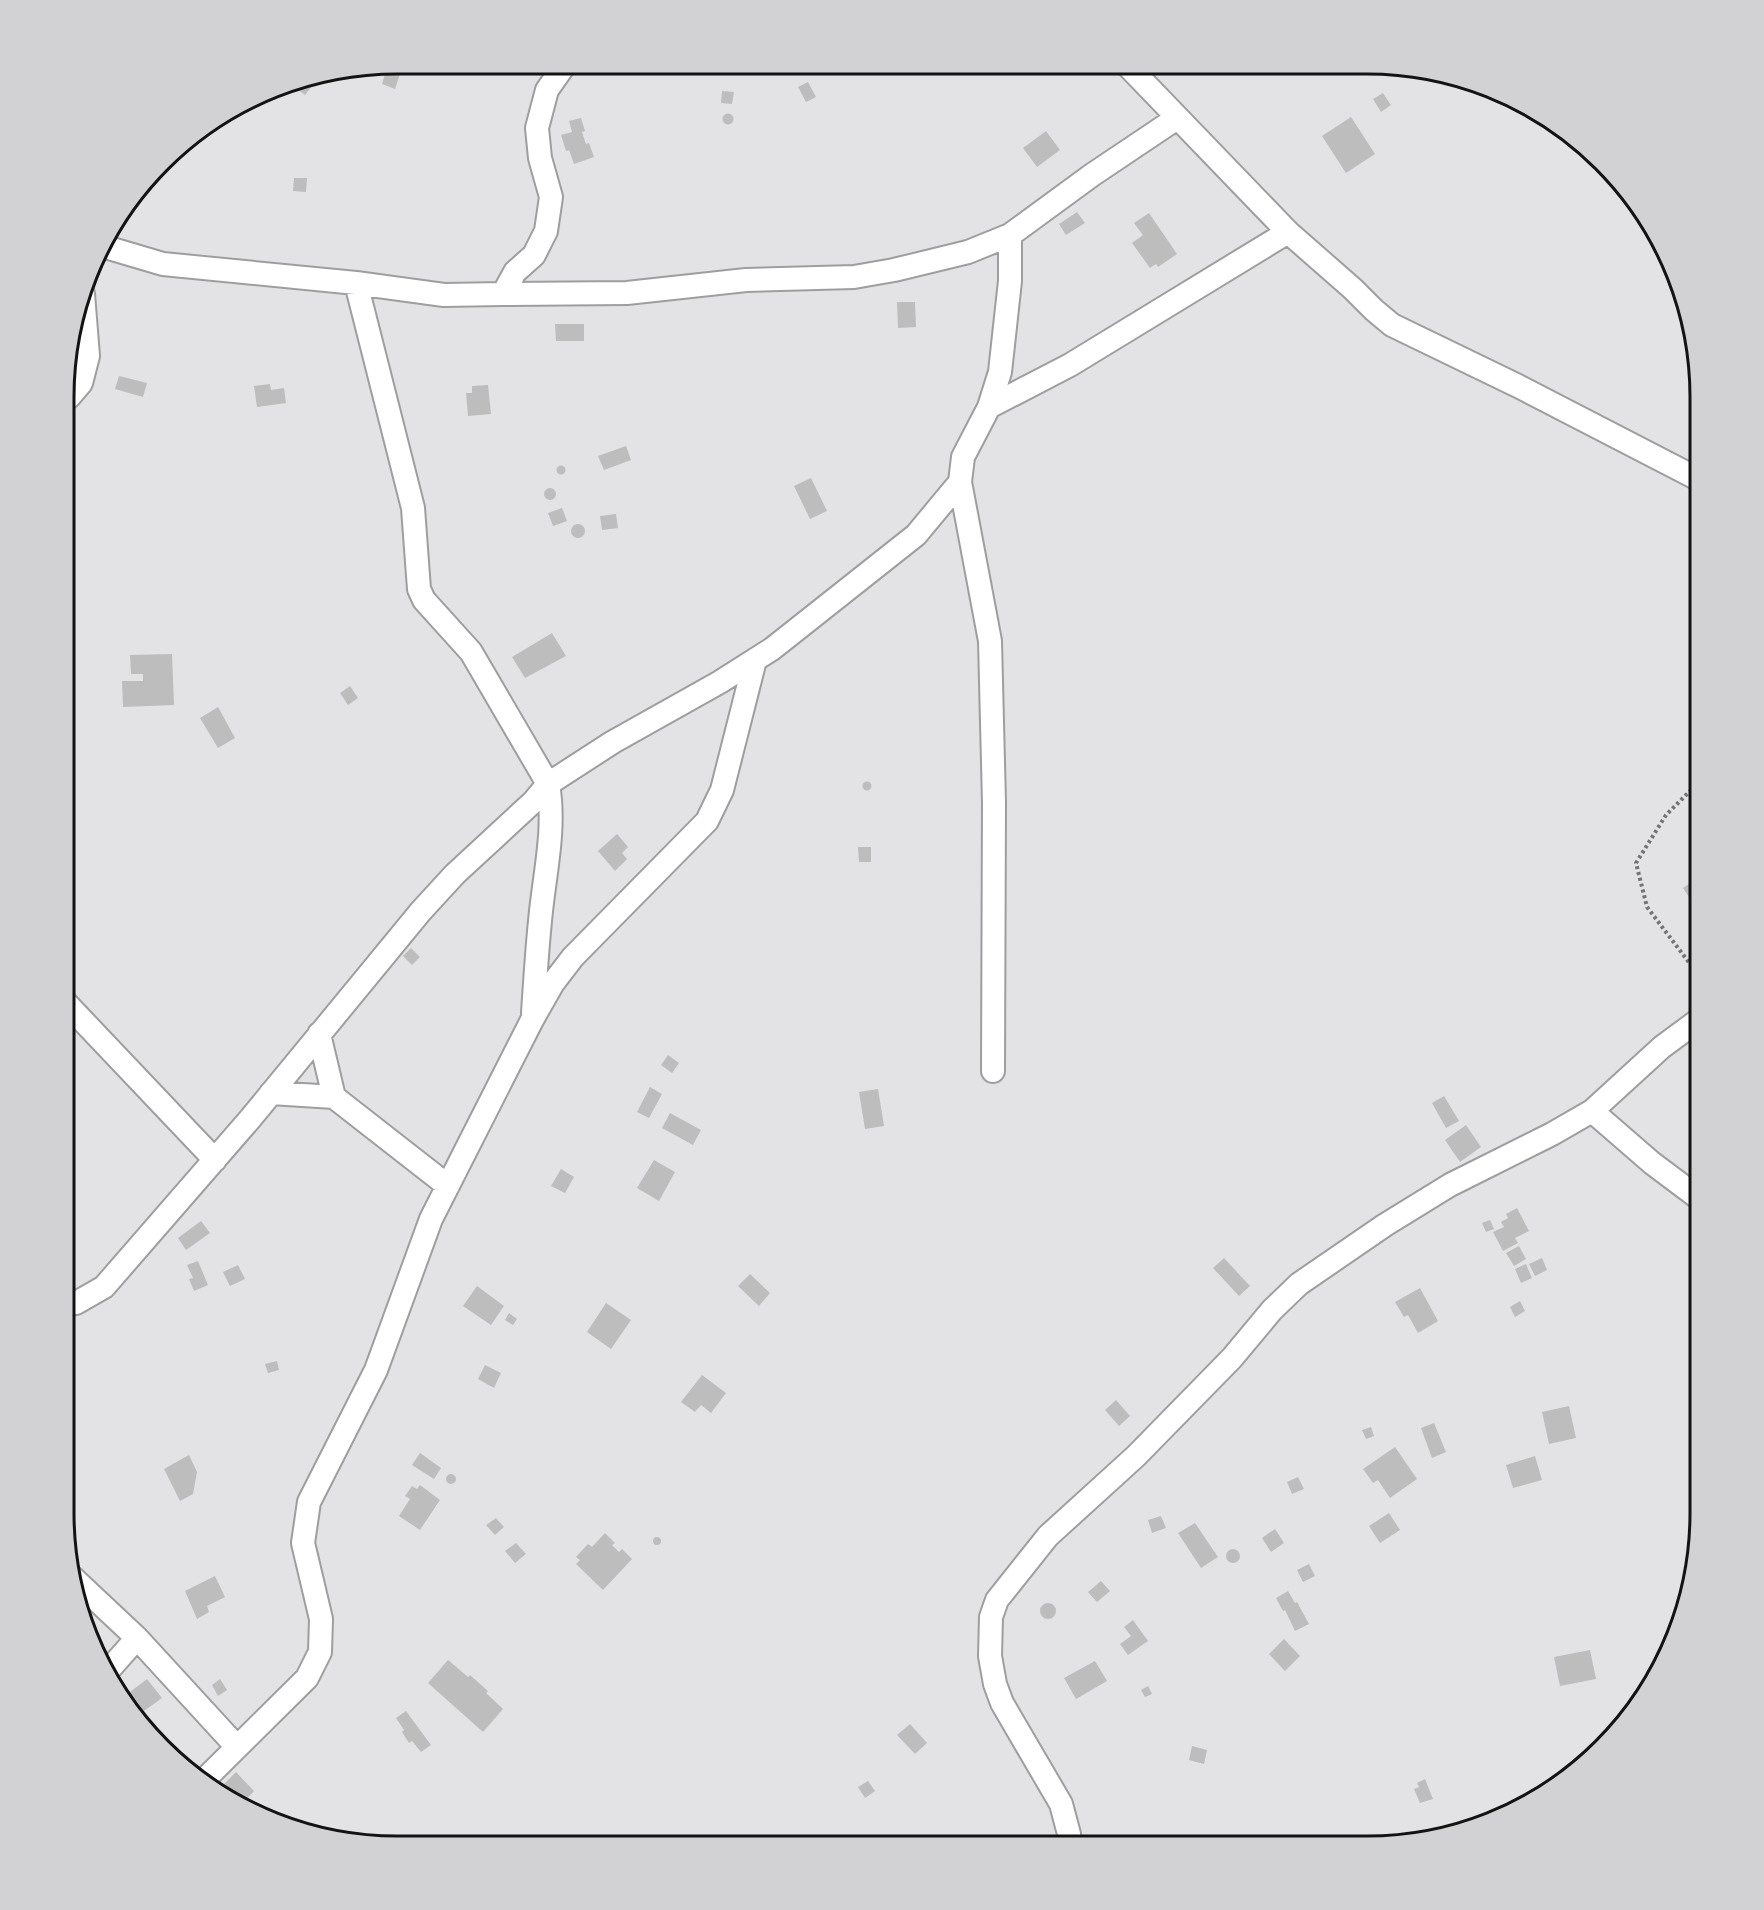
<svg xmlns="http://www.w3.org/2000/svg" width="1764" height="1910" font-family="'Space Grotesk',sans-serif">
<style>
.building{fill:#bdbdbe}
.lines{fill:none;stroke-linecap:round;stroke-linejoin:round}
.minor-casing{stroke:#9e9e9f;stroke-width:26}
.path{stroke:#747475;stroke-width:4;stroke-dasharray:3 3;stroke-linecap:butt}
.minor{stroke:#fff;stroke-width:22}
.rim{fill:none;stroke:#131313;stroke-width:3}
</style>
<rect width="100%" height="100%" fill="#e3e3e5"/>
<path class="building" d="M 447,63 L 463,63 L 462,73 L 446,71 Z
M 387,67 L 401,71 L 395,89 L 382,84 Z
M 305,78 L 313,85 L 305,95 L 292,85 L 297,80 Z
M 808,82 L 816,97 L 806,102 L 798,87 Z
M 722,91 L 734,92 L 732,104 L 721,103 Z
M 1383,93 L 1391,105 L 1381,112 L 1373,99 Z
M722.5 119a5.5 5.5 0 1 1 11 0a5.5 5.5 0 1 1-11 0Z
M 1351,117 L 1375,154 L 1346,173 L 1322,136 Z
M 581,118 L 585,131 L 582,132 L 586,144 L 589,143 L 594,157 L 574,164 L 569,150 L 566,151 L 561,135 L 572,132 L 569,121 Z
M 1046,131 L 1060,150 L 1037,167 L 1023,148 Z
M 294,178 L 307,178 L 306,192 L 293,191 Z
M 1077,212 L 1085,223 L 1066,235 L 1059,224 Z
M 1149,213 L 1177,254 L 1158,267 L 1156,264 L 1150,268 L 1132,243 L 1143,235 L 1134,223 Z
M 897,302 L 915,302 L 916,327 L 898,328 Z
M 555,324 L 584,324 L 584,341 L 556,341 Z
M 119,376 L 147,383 L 143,397 L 115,389 Z
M 270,384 L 271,390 L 284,388 L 286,403 L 257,407 L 254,386 Z
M 488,385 L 491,414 L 468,416 L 466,393 L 472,393 L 472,386 Z
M 626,446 L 631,460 L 604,470 L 598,456 Z
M556.5 470a4.5 4.5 0 1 1 9 0a4.5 4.5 0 1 1-9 0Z
M 811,478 L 827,511 L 810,519 L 794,486 Z
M544 494a6 6 0 1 1 12 0a6 6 0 1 1-12 0Z
M 562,508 L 567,521 L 553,526 L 548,513 Z
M 616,514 L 618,528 L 602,530 L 600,516 Z
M571 531a7 7 0 1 1 14 0a7 7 0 1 1-14 0Z
M 552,633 L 566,656 L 525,678 L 512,657 Z
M 172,654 L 174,705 L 123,707 L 122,681 L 143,681 L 143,674 L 131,674 L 130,655 Z
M 350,686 L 358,698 L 348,705 L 340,693 Z
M 218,707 L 235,738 L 218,748 L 200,718 Z
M862.5 786a4.5 4.5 0 1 1 9 0a4.5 4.5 0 1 1-9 0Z
M 617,834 L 628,847 L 622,853 L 627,859 L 615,871 L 598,851 Z
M 858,847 L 871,847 L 871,862 L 859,862 Z
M 1700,876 L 1700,902 L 1695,906 L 1683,888 Z
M 411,948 L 420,957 L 412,965 L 403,956 Z
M 668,1055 L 679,1063 L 672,1073 L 661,1065 Z
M 650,1087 L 662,1094 L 649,1118 L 637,1112 Z
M 878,1089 L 884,1126 L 865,1129 L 859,1092 Z
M 1444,1096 L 1459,1121 L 1446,1128 L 1432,1103 Z
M 670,1113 L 701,1130 L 693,1145 L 662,1128 Z
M 1466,1125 L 1481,1147 L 1460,1162 L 1445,1140 Z
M 654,1160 L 675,1172 L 659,1201 L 637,1188 Z
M 561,1169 L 574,1177 L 565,1193 L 551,1186 Z
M 1517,1208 L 1529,1231 L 1515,1238 L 1518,1243 L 1503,1251 L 1493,1232 L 1504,1227 L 1501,1222 L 1508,1218 L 1506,1214 Z
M 1490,1220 L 1494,1229 L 1486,1232 L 1482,1223 Z
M 201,1221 L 210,1233 L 186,1250 L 178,1238 Z
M 1519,1246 L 1526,1259 L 1514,1266 L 1506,1253 Z
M 1224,1258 L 1250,1286 L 1239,1296 L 1213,1268 Z
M 1542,1258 L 1547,1270 L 1535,1276 L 1529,1264 Z
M 198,1261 L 208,1285 L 194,1291 L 189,1279 L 193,1278 L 187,1265 Z
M 1526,1264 L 1532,1278 L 1521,1283 L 1515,1269 Z
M 238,1265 L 245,1279 L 230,1286 L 223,1272 Z
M 750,1274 L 770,1293 L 759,1306 L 738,1286 Z
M 477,1286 L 504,1306 L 491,1325 L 463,1306 Z
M 1420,1288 L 1438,1321 L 1418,1333 L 1408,1315 L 1404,1317 L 1395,1302 Z
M 1520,1301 L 1525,1311 L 1515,1317 L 1510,1307 Z
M 606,1303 L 631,1320 L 611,1349 L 587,1332 Z
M 509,1313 L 517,1319 L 513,1325 L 505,1320 Z
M 277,1361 L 279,1370 L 268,1373 L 265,1364 Z
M 485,1365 L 501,1373 L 494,1388 L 478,1379 Z
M 702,1375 L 726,1393 L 711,1413 L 701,1405 L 695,1412 L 681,1402 Z
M 1116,1400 L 1130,1416 L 1119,1426 L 1105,1410 Z
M 1569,1406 L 1576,1438 L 1549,1444 L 1542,1412 Z
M 1434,1423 L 1446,1452 L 1432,1458 L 1421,1428 Z
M 1371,1427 L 1374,1436 L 1366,1439 L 1362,1430 Z
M 1395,1447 L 1417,1479 L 1390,1498 L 1378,1480 L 1373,1483 L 1363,1469 Z
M 420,1453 L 441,1468 L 434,1479 L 412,1465 Z
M 189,1455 L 197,1472 L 193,1494 L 180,1501 L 164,1469 Z
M 1535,1456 L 1542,1480 L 1513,1488 L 1506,1465 Z
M446 1479a5 5 0 1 1 10 0a5 5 0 1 1-10 0Z
M 1298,1477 L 1304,1489 L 1292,1494 L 1287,1482 Z
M 420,1485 L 440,1500 L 420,1530 L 399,1516 L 410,1499 L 405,1496 L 412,1486 L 417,1489 Z
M 1389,1513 L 1400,1530 L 1380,1543 L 1369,1526 Z
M 1161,1516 L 1166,1528 L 1152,1533 L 1148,1520 Z
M 496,1518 L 504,1527 L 495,1535 L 486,1525 Z
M 1195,1523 L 1218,1557 L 1201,1568 L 1178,1533 Z
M 1275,1529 L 1284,1543 L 1271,1552 L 1262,1538 Z
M 605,1533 L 615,1543 L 612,1545 L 619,1552 L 622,1549 L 632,1559 L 603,1590 L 576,1564 L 580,1560 L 576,1557 L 588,1544 L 592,1547 Z
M653 1541a4 4 0 1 1 8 0a4 4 0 1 1-8 0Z
M 516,1543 L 526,1554 L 515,1563 L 505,1551 Z
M1226 1556a7 7 0 1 1 14 0a7 7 0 1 1-14 0Z
M 1309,1564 L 1315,1576 L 1303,1582 L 1297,1570 Z
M 215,1576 L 225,1597 L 207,1606 L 209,1612 L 197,1619 L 185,1591 Z
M 1101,1581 L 1110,1591 L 1097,1602 L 1088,1592 Z
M 1288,1591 L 1295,1603 L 1297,1602 L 1309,1624 L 1295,1631 L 1285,1610 L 1283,1611 L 1276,1598 Z
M1040 1611a8 8 0 1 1 16 0a8 8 0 1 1-16 0Z
M 1133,1620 L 1148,1641 L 1128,1655 L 1120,1644 L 1131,1636 L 1124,1627 Z
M 1284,1639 L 1300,1656 L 1285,1671 L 1269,1654 Z
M 1590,1650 L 1596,1679 L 1560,1686 L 1554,1657 Z
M 448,1660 L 468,1677 L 470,1675 L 488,1691 L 486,1693 L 503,1709 L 483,1732 L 428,1683 Z
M 1095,1661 L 1107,1681 L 1076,1699 L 1064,1678 Z
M 147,1679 L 162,1698 L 144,1711 L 130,1692 Z
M 220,1679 L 227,1690 L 218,1696 L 212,1685 Z
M 1148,1686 L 1152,1694 L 1145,1697 L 1141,1690 Z
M 406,1711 L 431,1745 L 421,1752 L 412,1741 L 409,1743 L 402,1732 L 404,1730 L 396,1718 Z
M 910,1724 L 927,1743 L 915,1754 L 897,1735 Z
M 1192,1746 L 1207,1750 L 1204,1764 L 1189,1760 Z
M 236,1772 L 254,1791 L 243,1803 L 224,1784 Z
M 1425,1779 L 1433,1799 L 1420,1803 L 1414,1789 L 1419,1787 L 1417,1783 Z
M 868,1781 L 875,1791 L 865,1798 L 858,1787 Z"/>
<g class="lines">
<defs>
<path id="minor" d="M 1127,65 L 1288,232 L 1353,289 L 1374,310 L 1392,325 L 1518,386 L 1700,480
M 102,246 L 163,264 L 356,283 L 444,295 L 503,294 L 627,293 L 746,280 L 854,277 L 894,270 L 968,252 L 1010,235
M 356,283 L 413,508 L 419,589 L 424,600 L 471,652 L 548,784 C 556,830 544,875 540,921 C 537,951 535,982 533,1013
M 503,294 L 515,272 L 534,255 L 546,231 L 551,197 L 540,158 L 537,128 L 547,90 L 566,63
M 69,397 L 81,383 L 88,356 L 83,294
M 989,407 L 1070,365 L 1288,232
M 66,1003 L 215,1160
M 319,1034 L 334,1097
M 993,1071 L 994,803 L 990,641 L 960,482 L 963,457 L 989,407 L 1000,372 L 1010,281 L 1010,235 L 1092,175 L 1177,118
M 271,1093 L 334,1097 L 448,1186
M 1592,1111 L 1652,1163 L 1700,1199
M 65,1304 L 76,1303 L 104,1287 L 250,1119 L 421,911 L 455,874 L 534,801 L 548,784 L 613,742 L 720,682 L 772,649 L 916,535 L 960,482
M 72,1577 L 137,1638 L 237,1747
M 106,1673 L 137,1638
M 202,1782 L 307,1678 L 320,1652 L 321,1619 L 303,1543 L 309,1502 L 376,1370 L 431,1219 L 532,1020 L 553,983 L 573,957 L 707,821 L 722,790 L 755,660
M 1070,1846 L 1069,1834 L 1061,1804 L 1002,1703 L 995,1684 L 990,1656 L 991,1617 L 997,1600 L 1048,1536 L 1136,1456 L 1232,1358 L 1272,1310 L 1299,1284 L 1385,1225 L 1450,1185 L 1552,1134 L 1592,1111 L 1662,1047 L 1700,1019"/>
</defs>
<use href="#minor" class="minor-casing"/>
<path class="path" d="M 1700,781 L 1666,815 L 1636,863 L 1647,907 L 1700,977"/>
<use href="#minor" class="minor"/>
</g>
<path d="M0 0H1764V1910H0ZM397 74H1367A323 323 0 0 1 1690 397V1513A323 323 0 0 1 1367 1836H397A323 323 0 0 1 74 1513V397A323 323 0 0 1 397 74Z" fill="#d2d2d4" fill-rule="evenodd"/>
<path class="rim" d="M397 74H1367A323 323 0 0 1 1690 397V1513A323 323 0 0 1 1367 1836H397A323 323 0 0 1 74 1513V397A323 323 0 0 1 397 74Z"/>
</svg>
